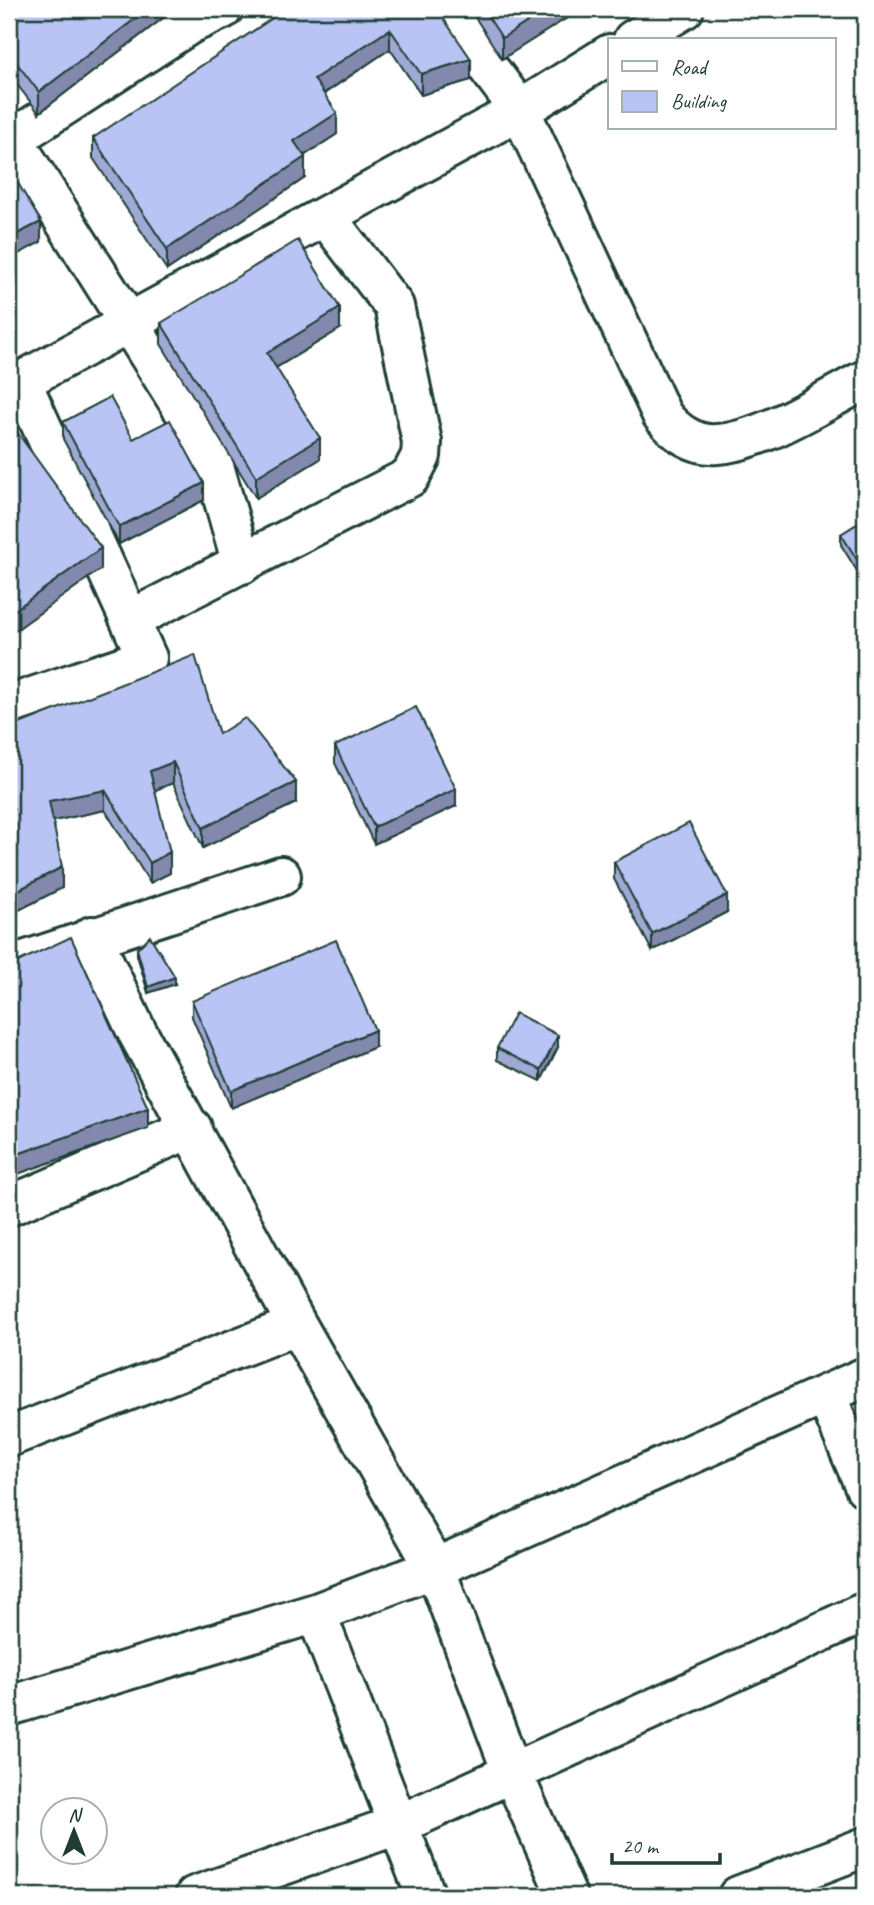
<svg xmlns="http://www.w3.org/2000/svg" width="874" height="1905" font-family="Caveat,sans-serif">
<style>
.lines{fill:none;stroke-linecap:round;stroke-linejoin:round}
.street-casing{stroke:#1f3d34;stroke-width:44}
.street{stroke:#fff;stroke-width:38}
.wall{fill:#9fa9d3;stroke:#1f3d34;stroke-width:2}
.shaded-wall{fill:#8289ac;stroke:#1f3d34;stroke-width:2}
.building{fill:#b9c4f5;stroke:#1f3d34;stroke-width:2}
</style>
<rect width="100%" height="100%" fill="#fff"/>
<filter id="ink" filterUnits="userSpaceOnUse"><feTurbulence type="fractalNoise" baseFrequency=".0143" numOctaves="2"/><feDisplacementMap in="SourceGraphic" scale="14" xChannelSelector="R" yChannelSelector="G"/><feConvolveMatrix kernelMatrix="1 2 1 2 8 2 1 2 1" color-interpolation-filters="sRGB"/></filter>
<g filter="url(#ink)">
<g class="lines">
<defs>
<path id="street" d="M 444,9 L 520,110 L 662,415 C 675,432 695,446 717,444 C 764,441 823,401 865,380
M 633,40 L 684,9
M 9,133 L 210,452 L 242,564
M 13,139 L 190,24 L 223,9
M 9,388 L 520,110 L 610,54
M 130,620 L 410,477 L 421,456 L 422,442 L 394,306 L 326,217
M 9,705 L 147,658 L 21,381
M 92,936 L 135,1028 L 297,1325 L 435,1568 L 512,1772 L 567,1896
M 9,966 L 281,876
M 9,1206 L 192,1128
M 826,1395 L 865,1487
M 9,1437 L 297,1325
M 316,1613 L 426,1896
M 9,1706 L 316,1613 L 435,1568 L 865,1377
M 195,1896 L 400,1824 L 865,1612
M 738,1896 L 865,1847"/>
</defs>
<use href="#street" class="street-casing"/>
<use href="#street" class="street"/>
</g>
<path class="wall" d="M 9,9 L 167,9 L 167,15 L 39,113 L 9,74 Z
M 437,9 L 471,80 L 421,95 L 390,49 L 324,94 L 337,134 L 304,156 L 305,178 L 167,270 L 93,158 L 93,138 Z
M 471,9 L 581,9 L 502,59 L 471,11 Z
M 161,323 L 340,329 L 276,368 L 320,459 L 256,498 L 161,344 Z
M 63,422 L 133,439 L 204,500 L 119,544 L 63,439 Z
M 865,519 L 865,584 L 841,545 L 841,534 Z
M 9,728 L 219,734 L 296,803 L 203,848 L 173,783 L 155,790 L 170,873 L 150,883 L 105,810 L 53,821 L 62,888 L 9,915 Z
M 335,746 L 456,806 L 374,844 L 335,763 Z
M 614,862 L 727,912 L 652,951 L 614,879 Z
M 137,949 L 175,984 L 148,993 L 137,955 Z
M 192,1001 L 375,1047 L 231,1108 L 192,1017 Z
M 558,1047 L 541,1081 L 497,1060 L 497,1048 Z"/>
<path class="shaded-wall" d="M 148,9 L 167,9 L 167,15 L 39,113 L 39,92 Z
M 548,9 L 581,9 L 502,59 L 502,38 Z
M 390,29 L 390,49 L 314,100 L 314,79 Z
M 471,59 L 471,80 L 421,95 L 421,74 Z
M 337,113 L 337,134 L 294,162 L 294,141 Z
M 305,157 L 305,178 L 167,270 L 167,249 Z
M 41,222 L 41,242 L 9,259 L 9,238 Z
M 340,308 L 340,329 L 267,373 L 267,353 Z
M 320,438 L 320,459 L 256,498 L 256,477 Z
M 204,483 L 204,500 L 119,544 L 119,527 Z
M 101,548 L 101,569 L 9,635 L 9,614 Z
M 173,762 L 173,783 L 150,792 L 150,771 Z
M 296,782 L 296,803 L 203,848 L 203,828 Z
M 456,789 L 456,806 L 374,844 L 374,827 Z
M 105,790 L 105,810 L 49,822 L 49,801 Z
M 170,852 L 170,873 L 150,883 L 150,863 Z
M 62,867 L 62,888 L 9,915 L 9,895 Z
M 727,895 L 727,912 L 652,951 L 652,934 Z
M 175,977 L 175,984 L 148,993 L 148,987 Z
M 375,1030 L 375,1047 L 231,1108 L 231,1091 Z
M 558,1035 L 558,1047 L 541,1081 L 541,1070 Z
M 148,1108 L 148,1128 L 9,1177 L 9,1157 Z"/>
<path class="building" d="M 9,9 L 148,9 L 39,92 L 9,53 Z
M 286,9 L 437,9 L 471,59 L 421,74 L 390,29 L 314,79 L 337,113 L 294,141 L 305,157 L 167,249 L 93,138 Z
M 483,9 L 548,9 L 502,38 Z
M 9,168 L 41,222 L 9,238 Z
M 298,240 L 340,308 L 267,353 L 320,438 L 256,477 L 161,323 Z
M 110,397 L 133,439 L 170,420 L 204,483 L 119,527 L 63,422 Z
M 9,421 L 101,548 L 9,614 Z
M 865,519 L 865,572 L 841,534 Z
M 195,655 L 219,734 L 245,718 L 296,782 L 203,828 L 173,762 L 150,771 L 170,852 L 150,863 L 105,790 L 49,801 L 62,867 L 9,895 L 9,812 L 14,810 L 9,798 L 9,728 Z
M 416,707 L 456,789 L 374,827 L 335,746 Z
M 689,823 L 727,895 L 652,934 L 614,862 Z
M 150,936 L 175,977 L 148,987 L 137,949 Z
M 71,937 L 148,1108 L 9,1157 L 9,966 Z
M 336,940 L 375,1030 L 231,1091 L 192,1001 Z
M 515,1013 L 558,1035 L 541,1070 L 497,1048 Z"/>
</g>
<rect width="874" height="1905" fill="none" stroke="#fff" stroke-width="35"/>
<rect x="18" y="18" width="839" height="1870" fill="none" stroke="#1f3d34" stroke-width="2.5" filter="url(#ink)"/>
<rect x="608" y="38" width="228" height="91" fill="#ffffff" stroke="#a5b1ae" stroke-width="2"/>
<rect x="622" y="61" width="35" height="10" fill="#ffffff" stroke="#a5b1ae" stroke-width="2"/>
<text x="671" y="74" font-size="21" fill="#1f3d34">Road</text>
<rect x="622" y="91" width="35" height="21" fill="#b9c4f5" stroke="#a5b1ae" stroke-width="2"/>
<text x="671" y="108" font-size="21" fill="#1f3d34">Building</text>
<g transform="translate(74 1831)"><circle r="33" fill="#ffffff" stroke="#a5b1ae" stroke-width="2"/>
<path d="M0-5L12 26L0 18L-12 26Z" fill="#1f3d34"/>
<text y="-10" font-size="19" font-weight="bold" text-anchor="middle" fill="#1f3d34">N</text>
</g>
<path d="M612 1853v10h108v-10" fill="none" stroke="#1f3d34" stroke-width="3.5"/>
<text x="622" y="1853" font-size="21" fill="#1f3d34" stroke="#ffffff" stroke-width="5" paint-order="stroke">20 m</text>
</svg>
